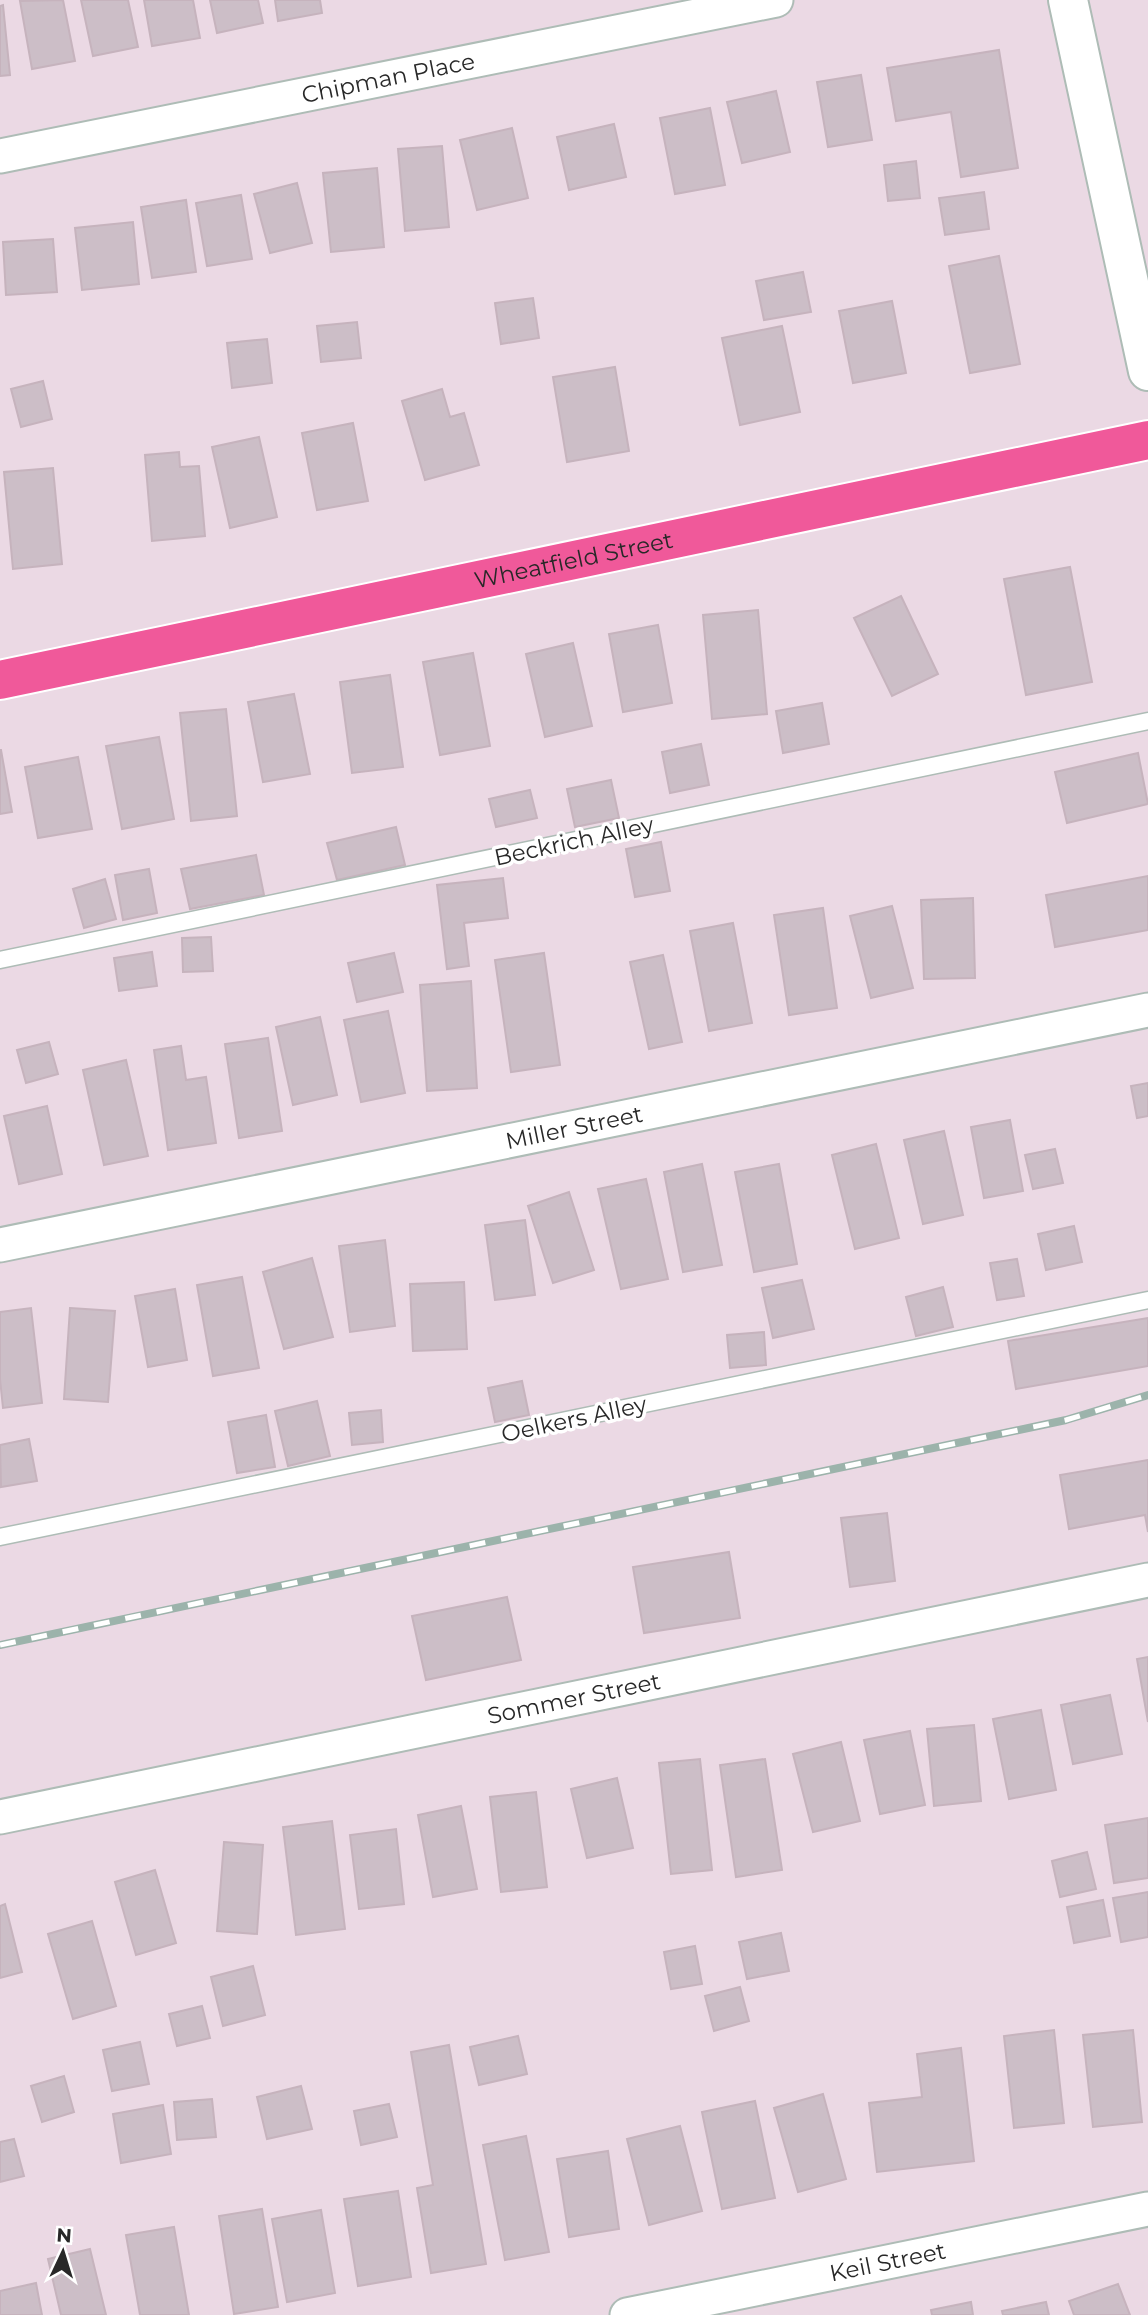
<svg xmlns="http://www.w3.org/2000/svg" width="1148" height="2315" font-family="Montserrat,sans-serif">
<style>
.building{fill:#ccbec7;stroke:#c6b3bd;stroke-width:2}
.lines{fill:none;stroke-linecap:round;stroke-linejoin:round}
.lane-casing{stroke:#aebcb6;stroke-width:19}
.street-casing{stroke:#aebcb6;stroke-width:37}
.secondary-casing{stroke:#aebcb6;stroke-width:42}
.primary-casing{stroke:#fff;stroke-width:42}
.lane{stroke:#fff;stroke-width:16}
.street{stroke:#fff;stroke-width:33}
.secondary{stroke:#fff;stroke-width:38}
.primary{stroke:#f0599a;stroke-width:38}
.rail-casing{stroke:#9cb3ab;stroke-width:8}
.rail{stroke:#fff;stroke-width:5;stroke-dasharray:16;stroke-linecap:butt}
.labels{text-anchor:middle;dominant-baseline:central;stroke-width:7;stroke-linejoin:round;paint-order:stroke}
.street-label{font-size:23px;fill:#282828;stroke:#fff}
</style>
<rect width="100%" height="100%" fill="#ebd9e4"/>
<path class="building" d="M 63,0 L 75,61 L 32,69 L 20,1 Z
M 81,0 L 128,0 L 138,47 L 93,56 Z
M 144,0 L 193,0 L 200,38 L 152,46 Z
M 210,0 L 258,0 L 263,23 L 217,33 Z
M 275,0 L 320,0 L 322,13 L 278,21 Z
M 3,5 L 10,75 L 0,76 L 0,6 Z
M 999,50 L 1018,168 L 961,177 L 951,112 L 896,121 L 887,68 Z
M 861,75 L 872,140 L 828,147 L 817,82 Z
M 776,91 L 790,152 L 742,163 L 727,102 Z
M 710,108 L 725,185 L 675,194 L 660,118 Z
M 614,124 L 626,177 L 569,190 L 557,137 Z
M 512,128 L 528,198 L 477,210 L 460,140 Z
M 442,146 L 449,227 L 405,231 L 398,149 Z
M 916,161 L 920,198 L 888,201 L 884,165 Z
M 377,168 L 384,247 L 331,252 L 323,173 Z
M 297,183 L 312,243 L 270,253 L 254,194 Z
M 984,192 L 989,229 L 945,235 L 939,198 Z
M 241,195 L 252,259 L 207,266 L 196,203 Z
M 186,200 L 196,272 L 152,278 L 141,207 Z
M 133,222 L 139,284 L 82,290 L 75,228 Z
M 53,239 L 57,292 L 6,295 L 3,242 Z
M 999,256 L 1020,364 L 970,373 L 949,266 Z
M 803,272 L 811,312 L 764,320 L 756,281 Z
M 533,298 L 539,338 L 501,344 L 495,303 Z
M 892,301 L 906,373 L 853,383 L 839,311 Z
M 357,322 L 361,358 L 321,362 L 317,326 Z
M 782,326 L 800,412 L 740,425 L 722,338 Z
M 267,339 L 272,383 L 232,388 L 227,343 Z
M 615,367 L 629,451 L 567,462 L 553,377 Z
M 43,381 L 52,419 L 21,427 L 11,389 Z
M 442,389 L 450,417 L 464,413 L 479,465 L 425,480 L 402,401 Z
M 353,423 L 368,501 L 317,510 L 302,433 Z
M 259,437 L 277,517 L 230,528 L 212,447 Z
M 179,452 L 180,467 L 199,466 L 205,536 L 152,541 L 145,455 Z
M 53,468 L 62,564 L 13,569 L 4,472 Z
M 1070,567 L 1092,682 L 1026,695 L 1004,579 Z
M 901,596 L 938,674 L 892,696 L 854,618 Z
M 758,610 L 767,714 L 712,719 L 703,615 Z
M 658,625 L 672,703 L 623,712 L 609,634 Z
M 573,643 L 592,726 L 545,737 L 526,654 Z
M 473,653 L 490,746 L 440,755 L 423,662 Z
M 390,675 L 403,767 L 352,773 L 340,682 Z
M 294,694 L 310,774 L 263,782 L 248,702 Z
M 822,703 L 829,744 L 783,753 L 776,711 Z
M 226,709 L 237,816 L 191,821 L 180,713 Z
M 159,737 L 174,819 L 122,829 L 106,746 Z
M 701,744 L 709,785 L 670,793 L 662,752 Z
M 1,750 L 12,812 L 0,814 L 0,750 Z
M 1138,753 L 1148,804 L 1067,823 L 1055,772 Z
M 78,757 L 92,829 L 38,838 L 25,767 Z
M 611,780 L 619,818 L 575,827 L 567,789 Z
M 530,790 L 537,818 L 496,827 L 489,799 Z
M 396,827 L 405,865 L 337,880 L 327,843 Z
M 661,842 L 670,891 L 635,897 L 626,849 Z
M 256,855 L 264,895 L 190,909 L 181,869 Z
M 149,869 L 157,913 L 123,920 L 115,875 Z
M 1148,876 L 1148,930 L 1055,947 L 1046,895 Z
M 503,878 L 508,918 L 464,923 L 469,966 L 447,969 L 437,885 Z
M 105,879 L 116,919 L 84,928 L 73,889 Z
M 973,898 L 975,978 L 924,979 L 921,900 Z
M 892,906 L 913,988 L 871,998 L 850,916 Z
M 823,908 L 837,1008 L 789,1015 L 774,915 Z
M 733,923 L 752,1023 L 709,1031 L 690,931 Z
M 211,937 L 213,971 L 183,972 L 182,938 Z
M 152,952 L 157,986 L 119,991 L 114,958 Z
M 394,953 L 403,992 L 357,1002 L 348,963 Z
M 544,953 L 560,1065 L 511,1072 L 495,960 Z
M 663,955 L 682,1042 L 649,1049 L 630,962 Z
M 471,981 L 477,1088 L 427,1091 L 420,985 Z
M 388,1011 L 405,1093 L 361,1102 L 344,1020 Z
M 320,1017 L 337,1095 L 293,1105 L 276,1027 Z
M 268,1038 L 282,1131 L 239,1138 L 225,1044 Z
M 49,1042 L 58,1074 L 26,1083 L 17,1050 Z
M 181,1046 L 186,1080 L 206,1077 L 216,1143 L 168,1150 L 154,1050 Z
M 126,1060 L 148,1156 L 104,1165 L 83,1070 Z
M 1148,1083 L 1148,1116 L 1137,1118 L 1131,1086 Z
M 47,1106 L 62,1174 L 19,1184 L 4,1116 Z
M 1010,1120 L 1023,1191 L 984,1198 L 971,1127 Z
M 944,1131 L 963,1215 L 923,1224 L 904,1140 Z
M 876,1144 L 899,1238 L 855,1249 L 832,1155 Z
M 1055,1149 L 1063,1183 L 1033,1189 L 1025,1155 Z
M 702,1164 L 722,1265 L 683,1272 L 664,1172 Z
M 779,1164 L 797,1264 L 754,1272 L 735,1172 Z
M 646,1179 L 668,1279 L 621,1289 L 598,1189 Z
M 569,1192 L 594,1270 L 553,1283 L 528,1206 Z
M 525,1220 L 535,1295 L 495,1300 L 485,1225 Z
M 1074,1226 L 1082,1262 L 1046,1270 L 1038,1234 Z
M 385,1240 L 395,1326 L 350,1332 L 339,1246 Z
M 312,1258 L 333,1337 L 284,1349 L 263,1272 Z
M 1017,1259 L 1024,1296 L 997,1300 L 990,1263 Z
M 242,1277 L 259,1368 L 213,1376 L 197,1285 Z
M 802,1280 L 814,1329 L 773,1338 L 762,1288 Z
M 464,1282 L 467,1349 L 413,1351 L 410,1284 Z
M 943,1287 L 953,1327 L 916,1336 L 906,1297 Z
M 175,1289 L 187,1360 L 148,1367 L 135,1296 Z
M 31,1308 L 42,1403 L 3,1408 L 0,1379 L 0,1312 Z
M 70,1308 L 115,1311 L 108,1402 L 64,1399 Z
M 1148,1318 L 1148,1366 L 1016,1389 L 1008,1341 Z
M 764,1332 L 766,1365 L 730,1368 L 727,1335 Z
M 522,1381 L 529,1415 L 495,1422 L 488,1388 Z
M 317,1401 L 330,1456 L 288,1466 L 275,1411 Z
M 381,1410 L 383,1442 L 352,1445 L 349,1413 Z
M 266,1415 L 275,1467 L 237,1473 L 228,1422 Z
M 29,1439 L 37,1481 L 1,1487 L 0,1445 Z
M 1148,1460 L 1148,1532 L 1145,1515 L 1069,1529 L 1060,1475 Z
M 887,1513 L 895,1581 L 850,1587 L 841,1518 Z
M 729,1552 L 740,1618 L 644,1633 L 633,1567 Z
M 507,1597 L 521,1660 L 426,1680 L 412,1616 Z
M 1148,1657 L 1148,1722 L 1137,1659 Z
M 1110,1695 L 1122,1754 L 1073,1764 L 1061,1705 Z
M 1041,1710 L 1056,1790 L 1009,1799 L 993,1719 Z
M 974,1725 L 981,1801 L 934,1806 L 927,1729 Z
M 910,1731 L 925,1805 L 880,1814 L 864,1740 Z
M 841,1742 L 860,1821 L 813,1832 L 793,1754 Z
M 700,1759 L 712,1870 L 671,1874 L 659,1763 Z
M 765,1759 L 782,1870 L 736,1877 L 720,1765 Z
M 617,1778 L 633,1848 L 587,1858 L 571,1789 Z
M 536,1792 L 547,1887 L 501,1892 L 490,1797 Z
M 461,1806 L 477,1889 L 433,1897 L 418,1815 Z
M 1148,1818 L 1148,1878 L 1114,1883 L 1105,1825 Z
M 332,1821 L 345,1929 L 296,1935 L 283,1827 Z
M 396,1829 L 404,1904 L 359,1909 L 350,1835 Z
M 224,1842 L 263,1845 L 257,1934 L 217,1931 Z
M 1087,1852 L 1096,1889 L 1060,1897 L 1052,1861 Z
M 155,1870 L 176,1943 L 136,1955 L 115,1882 Z
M 1148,1892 L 1148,1937 L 1121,1942 L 1113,1898 Z
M 1103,1900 L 1110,1936 L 1074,1943 L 1067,1907 Z
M 5,1904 L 22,1972 L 0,1978 L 0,1906 Z
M 92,1921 L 116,2006 L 73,2019 L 48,1934 Z
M 781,1933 L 789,1971 L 747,1979 L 739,1942 Z
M 695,1946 L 702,1984 L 671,1989 L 664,1952 Z
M 253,1966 L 265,2015 L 223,2026 L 211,1977 Z
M 740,1987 L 749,2021 L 714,2031 L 705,1996 Z
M 202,2006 L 210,2038 L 177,2046 L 169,2014 Z
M 1054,2030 L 1064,2123 L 1014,2128 L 1004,2036 Z
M 1133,2030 L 1142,2122 L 1093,2127 L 1083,2035 Z
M 518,2036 L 527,2074 L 479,2085 L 470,2047 Z
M 140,2042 L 149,2084 L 112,2091 L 103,2050 Z
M 449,2045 L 486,2264 L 431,2273 L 417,2188 L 433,2185 L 411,2052 Z
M 961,2048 L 974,2161 L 877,2172 L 869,2103 L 922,2097 L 917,2054 Z
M 64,2076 L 74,2112 L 42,2122 L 31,2086 Z
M 301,2086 L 312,2129 L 267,2139 L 257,2097 Z
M 823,2094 L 846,2179 L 798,2192 L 774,2108 Z
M 212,2099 L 216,2137 L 177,2140 L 174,2102 Z
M 755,2101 L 775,2198 L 722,2209 L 702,2112 Z
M 389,2104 L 397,2137 L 361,2145 L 354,2111 Z
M 163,2105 L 171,2154 L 121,2163 L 113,2114 Z
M 680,2126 L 702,2211 L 649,2225 L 627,2139 Z
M 526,2136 L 549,2252 L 505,2260 L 483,2145 Z
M 14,2139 L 24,2176 L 0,2182 L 0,2142 Z
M 608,2151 L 619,2229 L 569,2237 L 557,2159 Z
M 398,2191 L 411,2277 L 358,2286 L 344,2199 Z
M 262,2209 L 278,2307 L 234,2314 L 219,2216 Z
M 321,2210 L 335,2293 L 287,2302 L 272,2219 Z
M 174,2227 L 189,2315 L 140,2315 L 126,2235 Z
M 90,2249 L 106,2315 L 61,2315 L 48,2259 Z
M 36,2283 L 42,2315 L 0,2315 L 0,2291 Z
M 1118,2284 L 1130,2315 L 1074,2315 L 1069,2301 Z
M 971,2302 L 973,2315 L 932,2315 L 931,2310 Z
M 1046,2302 L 1049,2315 L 1003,2315 L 1002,2311 Z"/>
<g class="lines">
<defs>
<path id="lane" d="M 0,960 L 1148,721
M 0,1537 L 1148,1300"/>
<g id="street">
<path id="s1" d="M 0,156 L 776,0"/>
<path id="s2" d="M 0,1245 L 1148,1010"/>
<path id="s3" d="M 0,1817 L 1148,1580"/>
<path id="s4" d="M 627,2315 L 1148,2209"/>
</g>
<path id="secondary" d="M 1068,0 L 1148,371"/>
<g id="primary">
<path id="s5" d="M 0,680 L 1148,440"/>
</g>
</defs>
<use href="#lane" class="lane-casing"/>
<use href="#street" class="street-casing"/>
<use href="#secondary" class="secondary-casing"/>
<use href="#primary" class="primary-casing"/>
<use href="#lane" class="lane"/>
<use href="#street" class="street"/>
<use href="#secondary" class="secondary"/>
<use href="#primary" class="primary"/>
<defs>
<path id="rail" d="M 0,1645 L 1066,1420 L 1148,1395"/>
</defs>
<use href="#rail" class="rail-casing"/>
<use href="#rail" class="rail"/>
</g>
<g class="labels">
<g class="street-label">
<text stroke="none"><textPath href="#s1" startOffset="396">Chipman Place</textPath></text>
<text stroke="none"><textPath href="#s5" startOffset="586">Wheatfield Street</textPath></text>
<text transform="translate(574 841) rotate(-12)">Beckrich Alley</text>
<text stroke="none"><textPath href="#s2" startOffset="586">Miller Street</textPath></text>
<text transform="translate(574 1419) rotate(-12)">Oelkers Alley</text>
<text stroke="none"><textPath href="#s3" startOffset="586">Sommer Street</textPath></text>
<text stroke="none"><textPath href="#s4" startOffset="266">Keil Street</textPath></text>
</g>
</g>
<g transform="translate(63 2252) rotate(4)" stroke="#ffffff" stroke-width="5" paint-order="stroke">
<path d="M0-5L12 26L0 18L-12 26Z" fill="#282828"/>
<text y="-10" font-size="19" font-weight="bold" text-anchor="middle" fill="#282828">N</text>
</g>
</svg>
